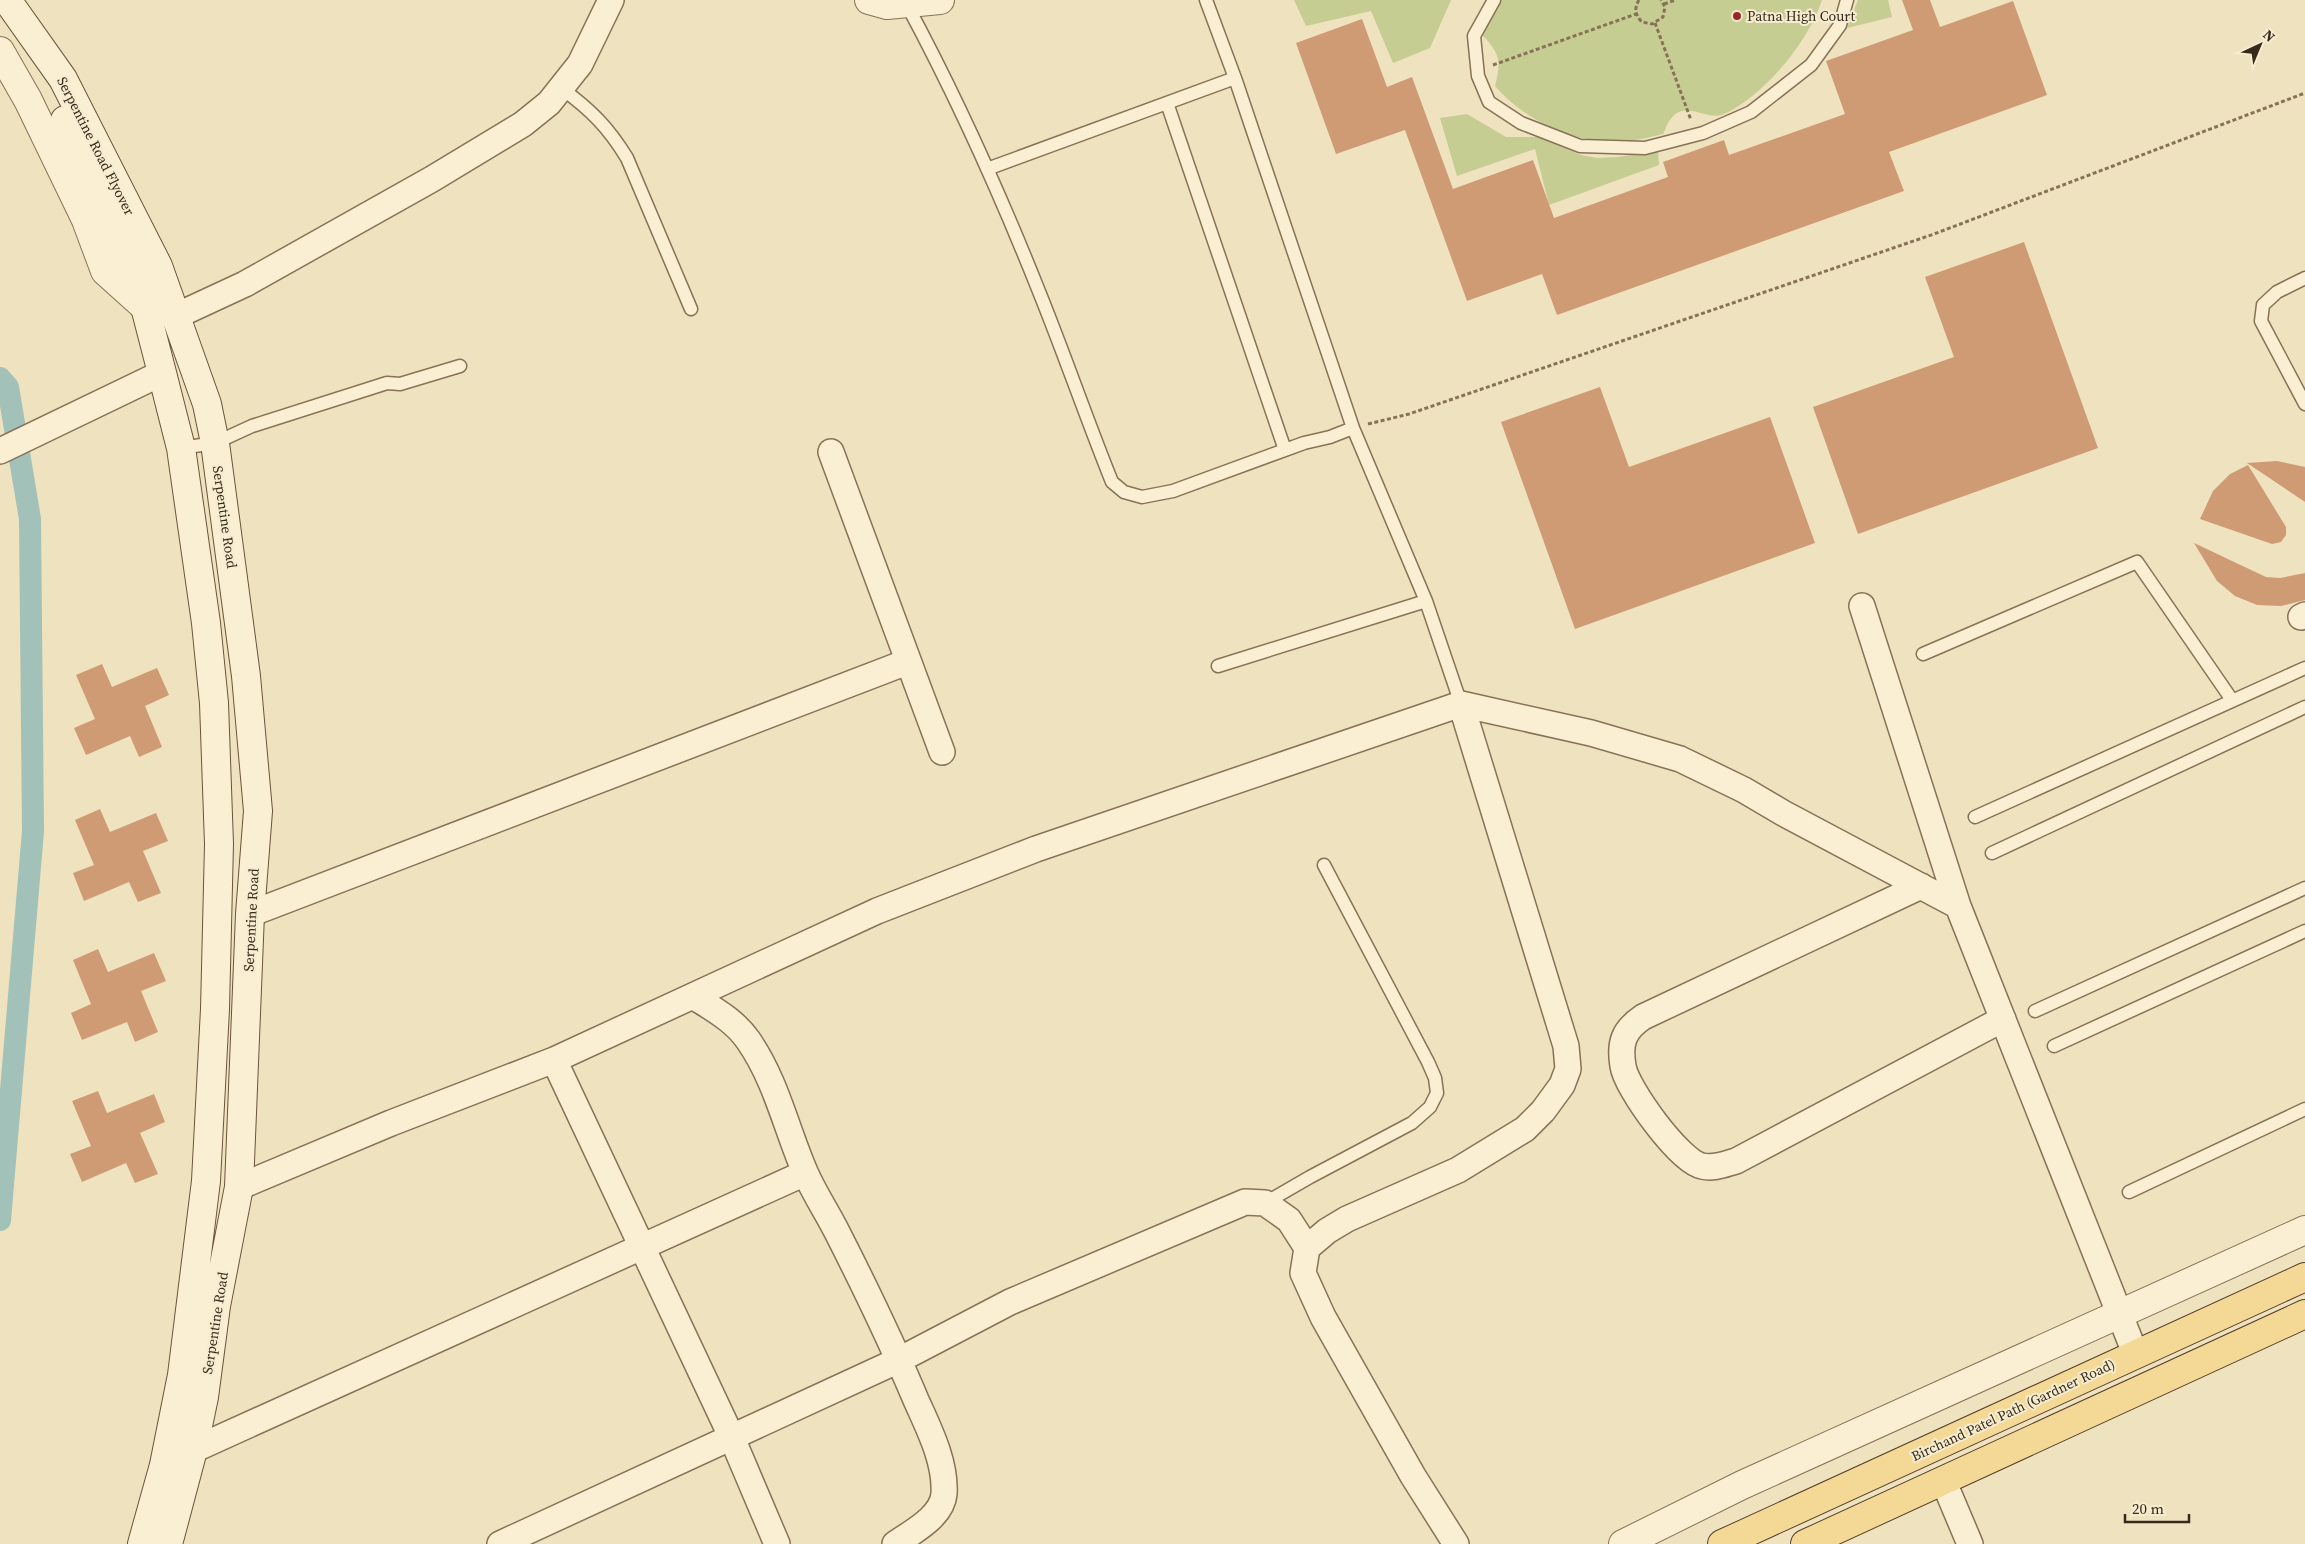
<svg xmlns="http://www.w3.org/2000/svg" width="2305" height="1544" font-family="'Source Serif 4',serif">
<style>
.green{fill:#c6cd93}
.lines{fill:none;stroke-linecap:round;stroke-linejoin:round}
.canal{stroke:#a2c1b8;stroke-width:22}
.building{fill:#cf9b74}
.service-casing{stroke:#887257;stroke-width:15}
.minor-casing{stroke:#887257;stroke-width:28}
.tertiary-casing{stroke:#887257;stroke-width:30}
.secondary-casing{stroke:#6a533a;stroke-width:30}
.primary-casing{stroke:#56402c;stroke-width:30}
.path{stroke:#887257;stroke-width:3;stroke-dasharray:4 2.5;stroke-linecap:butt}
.service{stroke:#faefd3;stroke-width:12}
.minor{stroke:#faefd3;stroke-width:25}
.tertiary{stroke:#faefd3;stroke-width:28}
.secondary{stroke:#faefd3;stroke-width:28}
.primary{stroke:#f4d895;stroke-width:28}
.poi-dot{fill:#992625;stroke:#f6eccf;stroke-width:2}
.labels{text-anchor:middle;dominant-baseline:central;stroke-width:4;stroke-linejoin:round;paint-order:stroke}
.poi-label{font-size:14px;fill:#372a1c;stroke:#f6eccf;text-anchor:start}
.street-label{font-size:14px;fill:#372a1c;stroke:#f6eccf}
</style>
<rect width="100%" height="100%" fill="#efe2bf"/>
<path class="green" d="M 1294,0 L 1451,0 L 1430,48 L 1393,63 L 1371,11 L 1306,26 Z
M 1499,0 L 1822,0 C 1809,41 1764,96 1724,114 C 1707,122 1685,98 1670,120 C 1667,123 1666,129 1663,134 C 1646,138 1628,143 1610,142 C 1568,140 1522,118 1495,86 C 1501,62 1501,54 1482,35 Z
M 1858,0 L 1888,0 L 1892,17 L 1847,28 Z
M 1467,114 L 1506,137 L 1538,137 L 1581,155 L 1597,158 L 1618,157 L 1658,150 L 1659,165 L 1549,205 L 1535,149 L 1457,176 L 1440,118 Z"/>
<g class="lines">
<path class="canal" d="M 0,378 L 8,387 L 30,519 L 33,831 L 0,1220"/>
</g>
<path class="building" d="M 1902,0 L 1930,0 L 1940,27 L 2013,1 L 2047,95 L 1889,152 L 1904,191 L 1557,315 L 1542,274 L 1467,301 L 1405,130 L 1336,154 L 1296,43 L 1362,19 L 1387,87 L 1412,77 L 1453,189 L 1533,160 L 1554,218 L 1668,177 L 1663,162 L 1724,140 L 1729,155 L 1845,114 L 1826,61 L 1913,30 Z
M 2024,242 L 2098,448 L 1858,534 L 1813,407 L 1954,357 L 1925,277 Z
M 1600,387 L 1629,467 L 1770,417 L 1815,543 L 1575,629 L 1501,422 Z
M 2277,461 L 2305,467 L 2305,502 L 2247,463 Z
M 2248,465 L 2286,527 L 2286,535 L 2281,542 L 2272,544 L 2200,519 L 2213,491 L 2230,474 Z
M 2194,543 L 2266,577 L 2280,578 L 2305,573 L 2305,600 L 2281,606 L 2257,605 L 2235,596 L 2217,581 Z
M 102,664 L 112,687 L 157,668 L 169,695 L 145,706 L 162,747 L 139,757 L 130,736 L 86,755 L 74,728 L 95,719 L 76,675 Z
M 100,809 L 110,832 L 156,813 L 168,841 L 143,851 L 161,893 L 138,902 L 129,882 L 84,901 L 73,873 L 94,865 L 75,820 Z
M 98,949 L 108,972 L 154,953 L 166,981 L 141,991 L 158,1032 L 135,1042 L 127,1022 L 82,1040 L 71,1013 L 91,1004 L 73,960 Z
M 98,1091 L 107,1113 L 154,1094 L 165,1122 L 140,1133 L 158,1174 L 135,1183 L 126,1163 L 82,1182 L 70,1154 L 91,1146 L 72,1101 Z"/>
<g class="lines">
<defs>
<path id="service" d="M 1206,0 L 1235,78 L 1353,428 L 1426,601 L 1461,704
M 1494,0 L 1474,36 L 1478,76 L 1489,102 L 1521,123 L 1580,146 L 1645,148 L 1703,133 L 1751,112 L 1811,65 L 1840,25 L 1847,0
M 907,5 C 957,98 1001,196 1040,294 C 1065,356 1087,420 1112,482 L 1124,492 L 1142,497 L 1173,491 L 1304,443 L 1330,437 L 1353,428
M 561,88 C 591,110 608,127 627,158 L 691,309
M 1167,103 L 1285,450
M 987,169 L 1235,78
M 2305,278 L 2277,292 L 2263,305 L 2261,321 L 2305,404
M 181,448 L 215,443 L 252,426 L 387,383 L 400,384 L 460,366
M 1923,654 L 2137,562 L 2232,700
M 1218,666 L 1426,601
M 1975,817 L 2305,668
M 1992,853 L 2305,707
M 2035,1011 L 2305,888
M 2054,1046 L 2305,931
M 2129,1192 L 2305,1109
M 1265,1203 L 1310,1177 L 1412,1123 L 1430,1107 L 1437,1093 L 1435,1078 L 1428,1062 L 1324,865"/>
<path id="minor" d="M 176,316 L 245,284 L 432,179 L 523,124 L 549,103 L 580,64 L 611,0
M 0,451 L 162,373
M 831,452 L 942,752
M 1862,606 L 1958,906
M 2301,617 L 2305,615
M 1921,886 L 1643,1017 C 1624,1030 1619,1042 1623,1066 C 1626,1088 1680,1162 1702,1166 C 1714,1169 1725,1164 1736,1161 L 2003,1019
M 250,914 L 907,662
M 693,996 C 713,1009 734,1020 748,1040 C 776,1080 786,1128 805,1172 C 814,1193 827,1212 837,1232 C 865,1287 892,1343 916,1400 C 929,1429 946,1462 944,1494 C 942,1517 912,1532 895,1544
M 554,1060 L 732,1438 L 777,1544
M 239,1187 L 391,1123 L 554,1060 L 877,911 L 1036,849 L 1461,704 L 1591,733 L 1680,759 L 1744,790 L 1783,813 L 1958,906 L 2135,1353
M 193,1450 L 805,1173
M 1943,1480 L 1970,1544
M 500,1544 L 899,1360 L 1010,1302 L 1245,1202 L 1265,1203 L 1289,1220 L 1307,1248
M 1456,1544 L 1413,1476 L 1323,1317 L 1303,1273 L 1307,1248 L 1327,1231 L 1347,1219 L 1458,1170 L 1525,1129 L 1543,1111 L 1562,1085 L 1568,1069 L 1566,1046 L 1461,704"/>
<path id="tertiary" d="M 869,0 L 887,5 L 940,0
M 0,51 L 28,100 L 86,220 L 105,271 L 145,307
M 1623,1544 L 1742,1485 L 2305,1230"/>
<path id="secondary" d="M 7,0 L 63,79 L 158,266 L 207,404 L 215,443 L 246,676 L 258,811 L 250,914 L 239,1187 L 216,1306 L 204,1397 L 193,1450 L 168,1544
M 65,120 L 145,307 L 162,373 L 181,448 L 206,623 L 214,703 L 219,844 L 215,1009 L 206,1181 L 182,1375 L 164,1465 L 142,1544"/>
<path id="primary" d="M 1722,1544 L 2305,1277
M 1805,1544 L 2305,1314"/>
</defs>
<use href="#service" class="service-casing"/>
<use href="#minor" class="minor-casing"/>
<use href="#tertiary" class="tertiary-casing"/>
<use href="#secondary" class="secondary-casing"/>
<use href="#primary" class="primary-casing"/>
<path class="path" d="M 1639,0 C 1634,8 1635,15 1642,22 L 1652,24 L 1663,17 L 1665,7 L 1661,0
M 1664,4 L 1676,0
M 1655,23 L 1691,120
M 1493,65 L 1636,14
M 1368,424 L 1409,414 L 1934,234 L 2305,93"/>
<use href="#service" class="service"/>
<use href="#minor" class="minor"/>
<use href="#tertiary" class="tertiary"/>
<use href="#secondary" class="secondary"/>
<use href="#primary" class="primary"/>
</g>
<circle class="poi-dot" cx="1737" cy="16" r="5"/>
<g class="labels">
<g class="poi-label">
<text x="1747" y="16">Patna High Court</text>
</g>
<g class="street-label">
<text transform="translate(96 146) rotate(63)">Serpentine Road Flyover</text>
<text transform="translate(225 517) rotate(82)">Serpentine Road</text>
<text transform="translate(251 920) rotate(-87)">Serpentine Road</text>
<text transform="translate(215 1323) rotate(-81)">Serpentine Road</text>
<text transform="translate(2013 1410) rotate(-25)">Birchand Patel Path (Gardner Road)</text>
</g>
</g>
<g transform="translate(2260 45) rotate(44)" stroke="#f6eccf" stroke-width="4" paint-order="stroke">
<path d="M0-4L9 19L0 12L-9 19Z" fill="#372a1c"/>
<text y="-8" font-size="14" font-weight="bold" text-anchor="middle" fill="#372a1c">N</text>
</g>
<path d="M2125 1514v8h64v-8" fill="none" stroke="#372a1c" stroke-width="2.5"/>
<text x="2132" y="1514" font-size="15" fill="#372a1c" stroke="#f6eccf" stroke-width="4" paint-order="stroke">20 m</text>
</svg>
